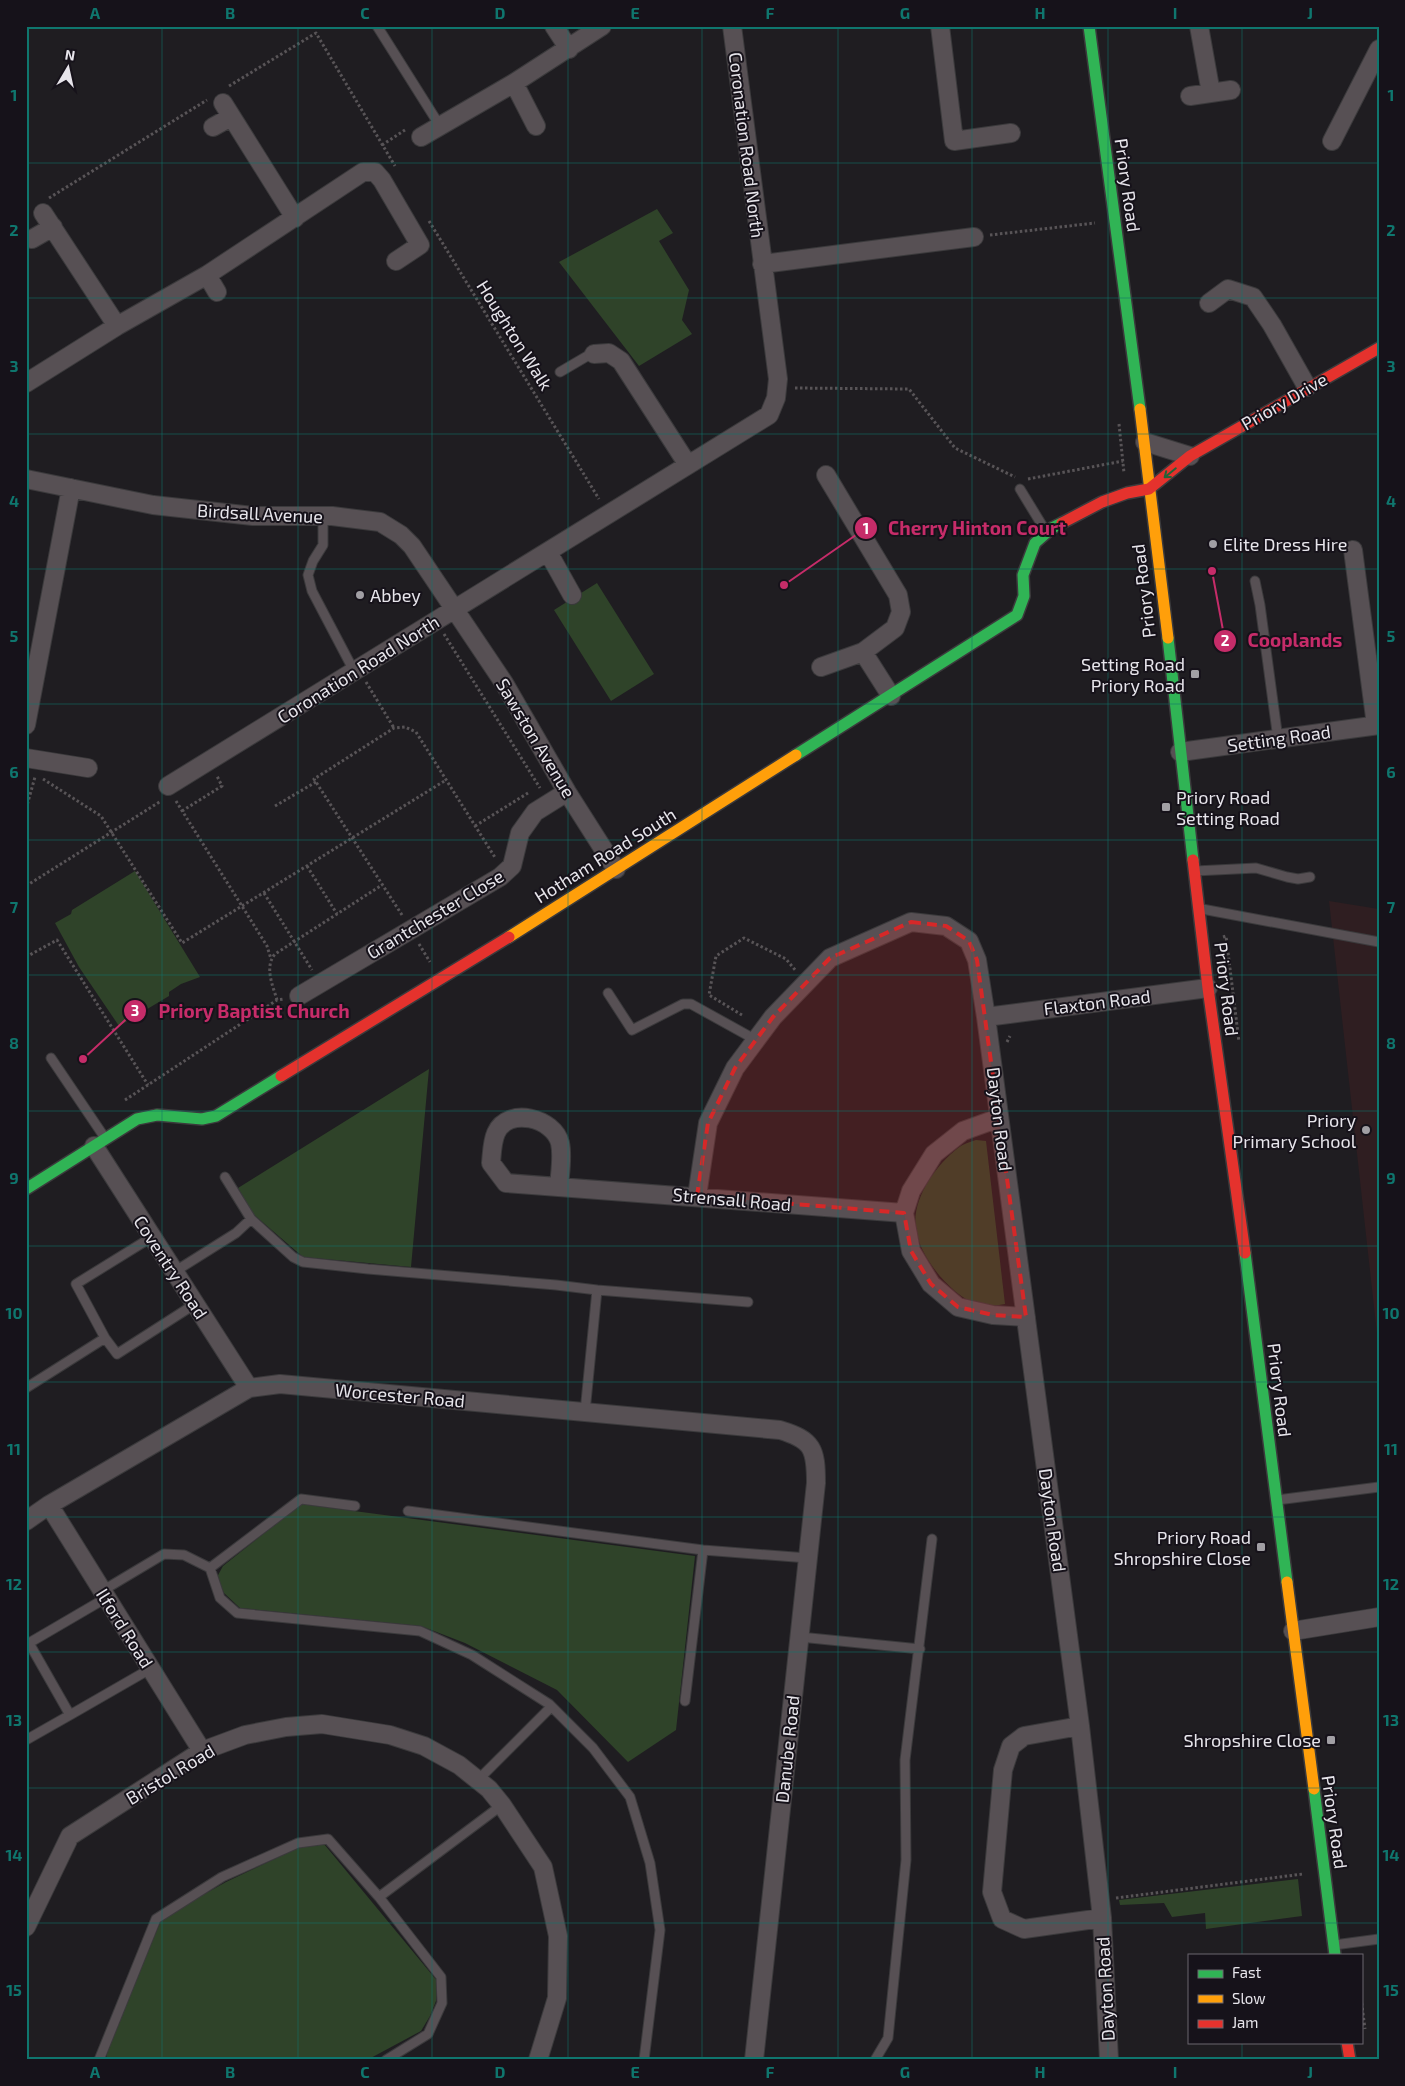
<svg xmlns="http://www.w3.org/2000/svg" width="1405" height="2086" font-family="'Exo 2',sans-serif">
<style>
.education{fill:#2f1e21}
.green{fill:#2f4329}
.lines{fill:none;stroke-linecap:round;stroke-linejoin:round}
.lane-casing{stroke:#3b3a3c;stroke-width:11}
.street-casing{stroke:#3b3a3c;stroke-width:20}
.fast-casing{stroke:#3b3a3c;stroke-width:14}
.slow-casing{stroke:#3b3a3c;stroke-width:14}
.jam-casing{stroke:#3b3a3c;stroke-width:14}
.path{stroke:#585457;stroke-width:3;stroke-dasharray:2.5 2.5;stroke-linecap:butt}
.lane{stroke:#575054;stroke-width:9}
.street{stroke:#575054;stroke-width:18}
.fast{stroke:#30b455;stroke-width:11}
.slow{stroke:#ff9f0a;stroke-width:11}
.jam{stroke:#e5322d;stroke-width:11}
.oneway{stroke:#236338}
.marked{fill:#d62828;fill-opacity:0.2;stroke:#d62828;stroke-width:4;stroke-dasharray:10 6;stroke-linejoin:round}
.grid{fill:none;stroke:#0f766e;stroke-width:1;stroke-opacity:0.55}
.poi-dot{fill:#a19fa4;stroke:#16121a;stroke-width:2}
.labels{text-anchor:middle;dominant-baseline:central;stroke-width:4;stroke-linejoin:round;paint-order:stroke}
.street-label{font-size:18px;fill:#e7e5eb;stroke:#16121a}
.poi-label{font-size:18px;fill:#e7e5eb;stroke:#16121a;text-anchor:end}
.leader{fill:none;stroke:#c62c69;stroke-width:2}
.callout-dot{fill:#c62c69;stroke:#16121a;stroke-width:2}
.mark-label{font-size:15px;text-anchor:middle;font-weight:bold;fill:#fff}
.callout-label{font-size:19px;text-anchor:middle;font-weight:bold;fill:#c62c69;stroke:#16121a;stroke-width:4;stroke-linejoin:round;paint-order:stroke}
.neatline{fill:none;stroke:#0f766e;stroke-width:2}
.grid-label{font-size:16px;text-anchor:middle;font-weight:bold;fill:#0f766e}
</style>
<rect width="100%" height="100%" fill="#1f1d21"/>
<path class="education" d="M 1329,901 L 1379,909 L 1379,1352 Z"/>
<path class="green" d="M 657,209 L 673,233 L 659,241 L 689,290 L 682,320 L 692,334 L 639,366 L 559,262 Z
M 597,583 L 654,674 L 611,701 L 554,610 Z
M 135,871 L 200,977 L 181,984 L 169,992 L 169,996 L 119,1026 L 79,967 L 55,923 L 71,914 L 72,910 Z
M 429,1069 L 411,1267 L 303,1257 L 252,1213 L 238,1188 Z
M 976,1140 L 986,1141 L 1005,1304 C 995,1306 987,1307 978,1305 C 952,1296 920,1258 916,1230 C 911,1200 935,1166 958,1148 C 963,1144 970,1142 976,1140 Z
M 301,1504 L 695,1556 L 676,1730 L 628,1762 L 557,1690 L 465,1643 L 421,1626 L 240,1608 L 224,1593 L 217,1577 L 223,1566 Z
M 324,1844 L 438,1982 L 436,2001 L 430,2016 L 421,2031 L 367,2060 L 106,2060 L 108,2048 L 162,1918 L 226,1882 L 300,1847 Z
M 1298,1879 L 1302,1916 L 1206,1929 L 1205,1913 L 1172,1917 L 1164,1903 L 1120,1905 L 1119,1900 Z"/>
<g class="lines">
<defs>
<path id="lane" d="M 377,26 L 440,126
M 560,372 L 589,355 L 594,354
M 1020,489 L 1045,530
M 323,516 L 323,545 L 313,561 L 308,575 L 312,591 L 354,671
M 1255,581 L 1260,605 L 1278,739
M 1195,871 L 1256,868 L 1287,877 L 1298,879 L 1310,877
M 1202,909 L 1379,942
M 608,993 L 632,1030 L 683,1004 L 691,1004 L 756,1040
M 51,1058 L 105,1138
M 225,1177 L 251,1219 L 293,1257 L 303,1262 L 368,1269 L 556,1285 L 597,1290 L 585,1412
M 174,1272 L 236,1233 L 251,1219
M 597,1290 L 748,1302
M 105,1338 L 117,1354 L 195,1304
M 26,1388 L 105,1338 L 76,1284 L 152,1237
M 1277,1500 L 1379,1487
M 408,1511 L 703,1550 L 808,1558
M 210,1568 L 301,1499 L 355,1506
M 102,1591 L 164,1554 L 184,1555 L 210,1568 L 220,1598 L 237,1613 L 420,1631 L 472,1655 L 549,1704 L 593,1748 L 630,1797 L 650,1863 L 660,1930 L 644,2060
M 800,1637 L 920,1649
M 685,1701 L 703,1550
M 70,1715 L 150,1669
M 26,1740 L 70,1715 L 29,1643 L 106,1598
M 478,1780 L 551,1707
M 379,1897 L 502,1805
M 1334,1945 L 1379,1939
M 99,2060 L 156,1919 L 222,1877 L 298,1843 L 328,1839 L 379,1897 L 441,1977 L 442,2003 L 428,2034 L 386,2060
M 875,2060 L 888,2038 L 906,1860 L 905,1760 L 932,1539"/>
<path id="street" d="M 554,26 L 569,49
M 940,26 L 954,141 L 1011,133
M 1199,26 L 1211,93
M 514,83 L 536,126
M 1190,96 L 1231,90
M 223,103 L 295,218
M 213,127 L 231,117
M 421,137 L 514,83 L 602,26
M 1332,141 L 1379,49
M 43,213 L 117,326
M 32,239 L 53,227
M 762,264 L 974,237
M 207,275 L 217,292
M 1209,303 L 1228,289 L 1253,297 L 1272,325 L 1307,387
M 594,354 L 609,353 L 621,361 L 688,465
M 26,383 L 117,326 L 207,275 L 363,172 L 375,172 L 382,180 L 420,245 L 396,261
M 1145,442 L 1190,456
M 26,479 L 153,505 L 253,516 L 332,516 L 380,522 L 401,535 L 412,546 L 504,683 L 567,792 L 616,869
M 1353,550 L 1376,725
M 548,552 L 572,595
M 863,652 L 891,696
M 821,667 L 863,652 L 895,628 L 901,612 L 898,595 L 826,475
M 26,725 L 71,488
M 1180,752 L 1379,725
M 26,758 L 88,768
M 168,786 L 769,415 L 776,398 L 778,379 L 732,26
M 299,996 L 500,877 L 512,866 L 520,833 L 535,812 L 567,792
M 986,1017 L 1208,988
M 999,1118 L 963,1131 L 934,1154 L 911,1191 L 904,1213 L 911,1251 L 931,1284 L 958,1307 L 993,1315 L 1026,1317
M 94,1146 L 249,1388
M 559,1186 C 560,1173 563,1156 560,1143 C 554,1118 508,1106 496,1133 C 492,1142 492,1153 491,1163 L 506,1183 L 904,1213
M 697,1196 L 708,1123 L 735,1068 L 773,1017 L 830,958 L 911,922 L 946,926 L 969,941 L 977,960 L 986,1017 L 1080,1726 L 1102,1918 L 1109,2060
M 49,1505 L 202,1751
M 26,1521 L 49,1505 L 249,1388 L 280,1384 L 780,1430 C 813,1440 816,1449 816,1483 L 754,2060
M 1293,1631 L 1379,1617
M 1080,1726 L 1024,1736 L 1011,1746 L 1003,1770 L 992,1892 L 1002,1919 L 1024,1929 L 1102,1918
M 26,1927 L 70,1836 L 202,1751 L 245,1735 L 286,1727 L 322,1724 L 390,1735 L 424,1746 L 459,1765 L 489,1789 L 502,1805 L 543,1867 L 558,1936 L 557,1998 L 538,2060"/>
<path id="fast" d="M 1089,26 L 1140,409
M 1168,638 L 1193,860
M 796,755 L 1017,615 L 1024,596 L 1023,575 L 1035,543 L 1052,528 L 1062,523
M 26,1189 L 137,1119 L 157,1115 L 202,1119 L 216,1116 L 281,1076
M 1245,1253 L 1287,1582
M 1314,1789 L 1335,1955"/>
<path id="slow" d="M 1140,409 L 1168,638
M 509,937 L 796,755
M 1287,1582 L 1314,1789"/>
<path id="jam" d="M 1062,523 L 1102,502 L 1127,493 L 1149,489 L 1190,456 L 1379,348
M 1193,860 L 1208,988 L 1245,1253
M 281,1076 L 509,937
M 1347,2042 L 1350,2060"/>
</defs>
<use href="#lane" class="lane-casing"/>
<use href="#street" class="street-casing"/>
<use href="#fast" class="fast-casing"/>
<use href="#slow" class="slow-casing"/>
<use href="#jam" class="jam-casing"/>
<path class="path" d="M 229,86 L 316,33 L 395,166
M 382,145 L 405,130
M 49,198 L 207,100
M 429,221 L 599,499
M 990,235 L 1095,223
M 795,388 L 909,389 L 955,448 L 1015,477
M 1119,424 L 1124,473
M 1028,479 L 1123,461
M 444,634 L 540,788
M 366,682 L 394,728
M 43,779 L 101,816 L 182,943 L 446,780
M 176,801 L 267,946 L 271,959
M 275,806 L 316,782
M 26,809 L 35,777
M 182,811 L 222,786 L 217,776
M 475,826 L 528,793
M 307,866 L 337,914
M 26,886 L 161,801
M 264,893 L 312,970
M 402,915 L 314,779 L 394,728 L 405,727 L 416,732 L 496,859
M 1223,937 L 1226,936 L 1239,1042
M 419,944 L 430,962
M 26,957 L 57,940 L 148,1085
M 277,1000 C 273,986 264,967 275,954 L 382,885
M 742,1015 L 709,995 L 716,956 L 744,938 L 786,959 L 796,971
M 1007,1042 L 1010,1036
M 125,1100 L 277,1000 L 284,999
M 1116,1898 L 1303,1874
M 1361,1998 L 1365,2029"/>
<use href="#lane" class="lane"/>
<use href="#street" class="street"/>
<use href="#fast" class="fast"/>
<use href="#slow" class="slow"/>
<use href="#jam" class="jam"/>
</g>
<defs><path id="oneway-shaft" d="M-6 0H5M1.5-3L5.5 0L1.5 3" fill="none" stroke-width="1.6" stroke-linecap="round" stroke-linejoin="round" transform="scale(1.25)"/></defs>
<use class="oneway" href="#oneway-shaft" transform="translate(1170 473) rotate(141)"/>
<path class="marked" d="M 911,922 L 946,926 L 969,941 L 977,960 L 1026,1317 L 993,1315 L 958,1307 L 931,1284 L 911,1251 L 904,1213 L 697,1196 L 708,1123 L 735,1068 L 773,1017 L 830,958 Z"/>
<path class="grid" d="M 162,26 L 162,2060M 298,26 L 298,2060M 432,26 L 432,2060M 568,26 L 568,2060M 702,26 L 702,2060M 838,26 L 838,2060M 972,26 L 972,2060M 1108,26 L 1108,2060M 1242,26 L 1242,1955M 26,163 L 1379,163M 26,298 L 1379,298M 26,434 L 1379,434M 26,569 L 1379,569M 26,704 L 1379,704M 26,840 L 1379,840M 26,975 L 1379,975M 26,1111 L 1379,1111M 26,1246 L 1379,1246M 26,1382 L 1379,1382M 26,1517 L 1379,1517M 26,1652 L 1379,1652M 26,1788 L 1379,1788M 26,1923 L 1379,1923M 1242,2042 L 1242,2060"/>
<g class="poi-dot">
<circle cx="1213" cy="544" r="5"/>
<circle cx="360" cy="595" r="5"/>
<rect x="1190" y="669" width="10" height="10" rx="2.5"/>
<rect x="1161" y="802" width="10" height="10" rx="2.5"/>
<circle cx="1366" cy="1130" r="5"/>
<rect x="1256" y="1542" width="10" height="10" rx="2.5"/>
<rect x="1326" y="1735" width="10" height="10" rx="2.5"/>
</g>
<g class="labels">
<g class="street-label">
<text transform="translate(747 145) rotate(83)">Coronation Road North</text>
<text transform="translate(1128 185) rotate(82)">Priory Road</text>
<text transform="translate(515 335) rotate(58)">Houghton Walk</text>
<text transform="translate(1284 401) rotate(-30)">Priory Drive</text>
<text transform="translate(260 513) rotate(3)">Birdsall Avenue</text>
<text transform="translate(1143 591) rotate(-97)">Priory Road</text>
<text transform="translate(358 669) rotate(-32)">Coronation Road North</text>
<text transform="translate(536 738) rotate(59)">Sawston Avenue</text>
<text transform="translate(1279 738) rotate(-8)">Setting Road</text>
<text transform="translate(605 855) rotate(-32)">Hotham Road South</text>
<text transform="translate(435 914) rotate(-31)">Grantchester Close</text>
<text transform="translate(1227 989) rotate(83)">Priory Road</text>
<text transform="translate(1097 1002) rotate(-7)">Flaxton Road</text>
<text transform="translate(1000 1119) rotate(83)">Dayton Road</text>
<text transform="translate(732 1199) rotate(5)">Strensall Road</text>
<text transform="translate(171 1267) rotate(57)">Coventry Road</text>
<text transform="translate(1280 1390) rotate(83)">Priory Road</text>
<text transform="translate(400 1395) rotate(5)">Worcester Road</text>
<text transform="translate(1053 1520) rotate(82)">Dayton Road</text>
<text transform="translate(125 1628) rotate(58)">Ilford Road</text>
<text transform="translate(787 1749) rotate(-84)">Danube Road</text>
<text transform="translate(170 1774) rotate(-31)">Bristol Road</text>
<text transform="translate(1335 1822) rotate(82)">Priory Road</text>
<text transform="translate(1105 1989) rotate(-93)">Dayton Road</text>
</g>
<g class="poi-label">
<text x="1223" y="544" text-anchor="start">Elite Dress Hire</text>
<text x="370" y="595" text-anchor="start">Abbey</text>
<text x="1185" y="664">Setting Road<tspan x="1185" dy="21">Priory Road</tspan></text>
<text x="1176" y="797" text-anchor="start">Priory Road<tspan x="1176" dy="21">Setting Road</tspan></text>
<text x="1356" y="1120">Priory<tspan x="1356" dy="21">Primary School</tspan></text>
<text x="1251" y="1537">Priory Road<tspan x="1251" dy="21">Shropshire Close</tspan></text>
<text x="1321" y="1740">Shropshire Close</text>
</g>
</g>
<path class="leader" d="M784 585L866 528M1212 571L1225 641M83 1059L135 1011"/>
<g class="callout-dot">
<circle cx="784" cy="585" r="5"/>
<circle cx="1212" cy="571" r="5"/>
<circle cx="83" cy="1059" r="5"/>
<circle cx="866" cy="528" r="12"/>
<circle cx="1225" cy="641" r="12"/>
<circle cx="135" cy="1011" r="12"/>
</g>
<g class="mark-label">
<text x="866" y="534">1</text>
<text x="1225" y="646">2</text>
<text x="135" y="1016">3</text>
</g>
<g class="callout-label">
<text x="977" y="535">Cherry Hinton Court</text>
<text x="1295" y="647">Cooplands</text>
<text x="254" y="1018">Priory Baptist Church</text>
</g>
<rect width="1405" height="2086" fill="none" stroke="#16121a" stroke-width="55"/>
<rect x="1188" y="1954" width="175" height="90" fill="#16121a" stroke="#6a666e"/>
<rect x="1198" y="1970" width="25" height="8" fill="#30b455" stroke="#6a666e"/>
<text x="1232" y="1978" font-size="15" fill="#e7e5eb">Fast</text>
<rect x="1198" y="1995" width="25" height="8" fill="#ff9f0a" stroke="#6a666e"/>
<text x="1232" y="2004" font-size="15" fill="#e7e5eb">Slow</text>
<rect x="1198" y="2020" width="25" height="8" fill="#e5322d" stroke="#6a666e"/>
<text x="1232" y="2028" font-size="15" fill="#e7e5eb">Jam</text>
<g transform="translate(68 68) rotate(9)" stroke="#16121a" stroke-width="4" paint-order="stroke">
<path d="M0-4L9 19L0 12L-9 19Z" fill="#e7e5eb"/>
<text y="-8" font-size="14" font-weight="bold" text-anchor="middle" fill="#e7e5eb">N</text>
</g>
<rect x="28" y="28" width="1350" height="2030" class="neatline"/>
<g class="grid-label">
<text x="95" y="19">A</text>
<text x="230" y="19">B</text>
<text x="365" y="19">C</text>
<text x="500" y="19">D</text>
<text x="635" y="19">E</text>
<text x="770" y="19">F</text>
<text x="905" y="19">G</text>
<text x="1040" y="19">H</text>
<text x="1175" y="19">I</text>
<text x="1310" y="19">J</text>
<text x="14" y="101">1</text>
<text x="1391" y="101">1</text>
<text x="14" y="236">2</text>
<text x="1391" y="236">2</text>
<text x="14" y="372">3</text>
<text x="1391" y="372">3</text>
<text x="14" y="507">4</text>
<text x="1391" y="507">4</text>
<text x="14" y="642">5</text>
<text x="1391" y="642">5</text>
<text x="14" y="778">6</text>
<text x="1391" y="778">6</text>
<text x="14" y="913">7</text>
<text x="1391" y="913">7</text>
<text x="14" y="1049">8</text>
<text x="1391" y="1049">8</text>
<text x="14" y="1184">9</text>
<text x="1391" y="1184">9</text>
<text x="14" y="1319">10</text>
<text x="1391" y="1319">10</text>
<text x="14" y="1455">11</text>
<text x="1391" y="1455">11</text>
<text x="14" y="1590">12</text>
<text x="1391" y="1590">12</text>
<text x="14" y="1726">13</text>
<text x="1391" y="1726">13</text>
<text x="14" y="1861">14</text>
<text x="1391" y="1861">14</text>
<text x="14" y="1996">15</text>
<text x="1391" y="1996">15</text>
<text x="95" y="2078">A</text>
<text x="230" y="2078">B</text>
<text x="365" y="2078">C</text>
<text x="500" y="2078">D</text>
<text x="635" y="2078">E</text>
<text x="770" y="2078">F</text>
<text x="905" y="2078">G</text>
<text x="1040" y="2078">H</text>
<text x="1175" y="2078">I</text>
<text x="1310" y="2078">J</text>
</g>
</svg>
